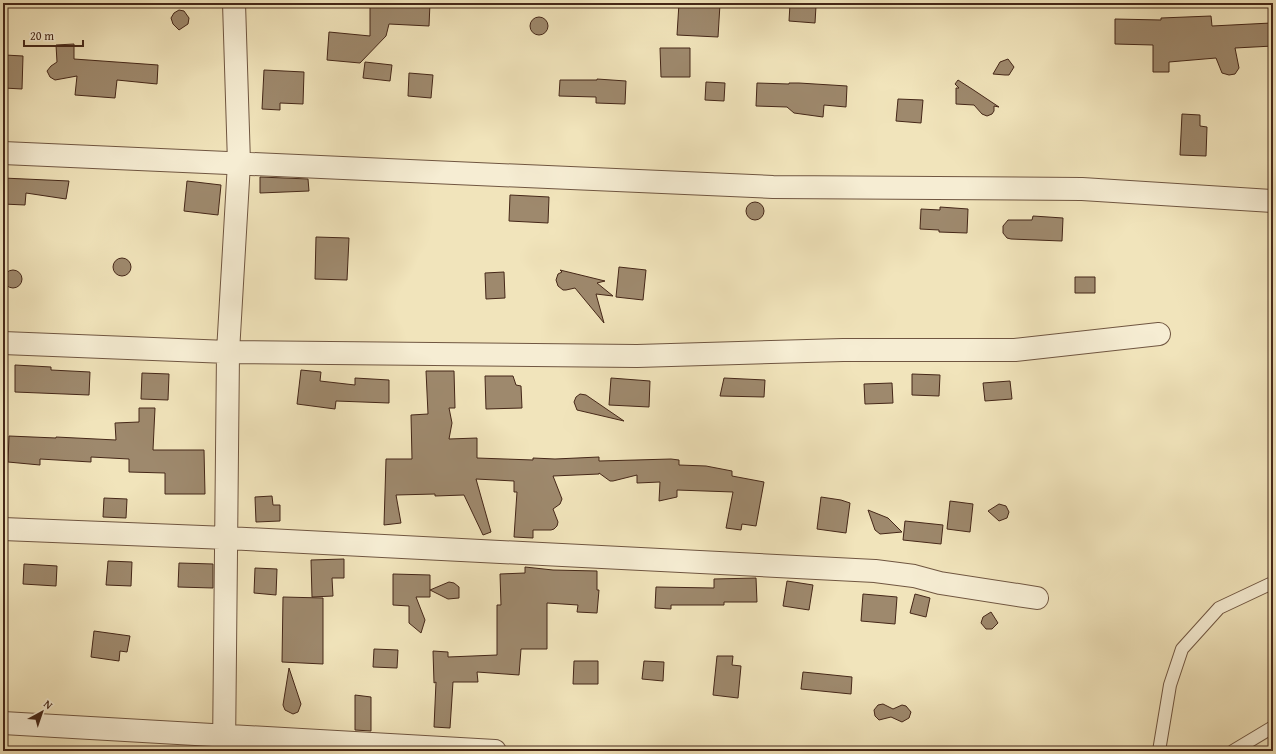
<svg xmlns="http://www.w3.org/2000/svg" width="1276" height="754" font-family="'Gentium Book Plus',serif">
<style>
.building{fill:#9e896d;stroke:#452718}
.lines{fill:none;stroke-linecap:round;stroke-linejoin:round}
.lane-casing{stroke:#705641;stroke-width:14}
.street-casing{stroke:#705641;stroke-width:24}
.lane{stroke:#f6edd3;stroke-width:12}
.street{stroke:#f6edd3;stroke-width:22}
</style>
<rect width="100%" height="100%" fill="#f1e4bb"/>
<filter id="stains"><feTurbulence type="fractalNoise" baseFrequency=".005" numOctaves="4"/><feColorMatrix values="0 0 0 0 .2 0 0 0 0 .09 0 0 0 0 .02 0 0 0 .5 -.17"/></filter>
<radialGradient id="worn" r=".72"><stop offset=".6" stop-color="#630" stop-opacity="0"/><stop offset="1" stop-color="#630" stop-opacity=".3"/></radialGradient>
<path class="building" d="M 370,3 L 430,3 L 429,26 L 389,24 L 386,36 L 360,63 L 327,60 L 329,32 L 370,36 Z
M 679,3 L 720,4 L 718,37 L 677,35 Z
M 790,4 L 816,6 L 815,23 L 789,21 Z
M 179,10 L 184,11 L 189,18 L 188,24 L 179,30 L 173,24 L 171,18 L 174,13 Z
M 1211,16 L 1212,26 L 1271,23 L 1273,46 L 1235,48 L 1239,68 L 1235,74 L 1229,75 L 1222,73 L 1216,58 L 1169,62 L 1169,72 L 1153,72 L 1153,45 L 1115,44 L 1115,19 L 1161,20 L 1161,18 Z
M530 26a9 9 0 1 1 18 0a9 9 0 1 1-18 0Z
M 74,44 L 74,59 L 158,65 L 157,84 L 117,80 L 115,98 L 75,95 L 77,76 L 55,80 L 50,77 L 47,71 L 51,66 L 57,62 L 56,45 Z
M 660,48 L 690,48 L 690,77 L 661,77 Z
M 5,55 L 23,56 L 22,89 L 4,88 Z
M 1008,59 L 1014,67 L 1009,75 L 1005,75 L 993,74 L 1000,62 Z
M 365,62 L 392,65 L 390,81 L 363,78 Z
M 264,70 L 304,72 L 303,104 L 280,103 L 280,110 L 262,109 Z
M 409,73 L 433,75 L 431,98 L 408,96 Z
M 597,79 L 626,81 L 625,104 L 596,103 L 596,97 L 559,96 L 560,80 L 597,80 Z
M 958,80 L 972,89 L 999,107 L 994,106 L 994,111 L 992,114 L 987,116 L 982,114 L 974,105 L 956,104 L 956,88 L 959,88 L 955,84 Z
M 706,82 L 725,83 L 724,101 L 705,100 Z
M 757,83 L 789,84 L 789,83 L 799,83 L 847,86 L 846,107 L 824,105 L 823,117 L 794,113 L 787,107 L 756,106 Z
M 898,99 L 923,100 L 921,123 L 896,121 Z
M 1182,114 L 1200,115 L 1200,126 L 1207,127 L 1206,156 L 1180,155 Z
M 260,177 L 308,179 L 309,191 L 260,193 Z
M 3,178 L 69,181 L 66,199 L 26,193 L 25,205 L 3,204 Z
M 187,181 L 221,185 L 218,215 L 184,211 Z
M 510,195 L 549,197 L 548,223 L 509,221 Z
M746 211a9 9 0 1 1 18 0a9 9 0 1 1-18 0Z
M 940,207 L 968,209 L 967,233 L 939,232 L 939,230 L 920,229 L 921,209 L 940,210 Z
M 1033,216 L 1063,218 L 1062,241 L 1011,239 L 1007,238 L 1003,233 L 1003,226 L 1008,220 L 1032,220 Z
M 316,237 L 349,238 L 347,280 L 315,279 Z
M113 267a9 9 0 1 1 18 0a9 9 0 1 1-18 0Z
M 619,267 L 646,270 L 643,300 L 616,297 Z
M4 279a9 9 0 1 1 18 0a9 9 0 1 1-18 0Z
M 560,270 L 605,281 L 597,283 L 613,296 L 596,294 L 604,323 L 575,288 L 566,290 L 563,290 L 558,286 L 556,280 L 558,274 L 562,272 Z
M 504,272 L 505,298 L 486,299 L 485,273 Z
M 1075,277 L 1095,277 L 1095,293 L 1075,293 Z
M 15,365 L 51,367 L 51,370 L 90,372 L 89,395 L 15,392 Z
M 301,370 L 321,372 L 320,381 L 355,385 L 355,378 L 389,380 L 389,403 L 336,401 L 335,409 L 297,404 Z
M 426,371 L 454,371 L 455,408 L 449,408 L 452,423 L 449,439 L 477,438 L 477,458 L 533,460 L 533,458 L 555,459 L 599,457 L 599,461 L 671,459 L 679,460 L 679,465 L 706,466 L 732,471 L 732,476 L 764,482 L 756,526 L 742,524 L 741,530 L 726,528 L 733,492 L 677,490 L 677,497 L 659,501 L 660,482 L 637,483 L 637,475 L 613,481 L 610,481 L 599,473 L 599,474 L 553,476 L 562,499 L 560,504 L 553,509 L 558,522 L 557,526 L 554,529 L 551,530 L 533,530 L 533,538 L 514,537 L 517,492 L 514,492 L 514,481 L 476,479 L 491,532 L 483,535 L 464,495 L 435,496 L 435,494 L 396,495 L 401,523 L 384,525 L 386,459 L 412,459 L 411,415 L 428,414 Z
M 142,373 L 169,374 L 168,400 L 141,399 Z
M 912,374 L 940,375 L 939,396 L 912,395 Z
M 485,376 L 513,376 L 516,385 L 521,386 L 522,408 L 486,409 Z
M 611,378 L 650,381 L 649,407 L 609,405 Z
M 724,378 L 765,380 L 764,397 L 720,396 Z
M 1010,381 L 1012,399 L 985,401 L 983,383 Z
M 892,383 L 893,403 L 865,404 L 864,384 Z
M 580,394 L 586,395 L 624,421 L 577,410 L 574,402 L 576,397 Z
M 139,408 L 155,408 L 153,450 L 204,450 L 205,494 L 165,494 L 165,473 L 129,472 L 129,459 L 91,457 L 91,462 L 40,459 L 40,465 L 8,462 L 9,436 L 56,438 L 56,437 L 116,440 L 115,423 L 139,422 Z
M 272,496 L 273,505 L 280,505 L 280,521 L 256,522 L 255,497 Z
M 821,497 L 841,500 L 850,503 L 846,533 L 817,529 Z
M 104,498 L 127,499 L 126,518 L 103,517 Z
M 950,501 L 973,504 L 970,532 L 947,529 Z
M 999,504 L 1006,506 L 1009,512 L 1007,518 L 999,521 L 988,511 Z
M 868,510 L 888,518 L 902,532 L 880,534 L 875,530 Z
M 905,521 L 943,525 L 941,544 L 903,540 Z
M 344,559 L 344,578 L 332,578 L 333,596 L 312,597 L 311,560 Z
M 108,561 L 132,562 L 131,586 L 106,585 Z
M 179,563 L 213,564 L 213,588 L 178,587 Z
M 24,564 L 57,566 L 56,586 L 23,584 Z
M 525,567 L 553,570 L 597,571 L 597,590 L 599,590 L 597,613 L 577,612 L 578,605 L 547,603 L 547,649 L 521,649 L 519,675 L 477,672 L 478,682 L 453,682 L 450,728 L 434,727 L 436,682 L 434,683 L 433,651 L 448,652 L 448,657 L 497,655 L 497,605 L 501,605 L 500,574 L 525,573 Z
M 255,568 L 277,569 L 276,595 L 254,593 Z
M 393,574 L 430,575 L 430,590 L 449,582 L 454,583 L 459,587 L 459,598 L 448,599 L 430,590 L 430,597 L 416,597 L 425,620 L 421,633 L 409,623 L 409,606 L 393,605 Z
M 756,578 L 757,602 L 724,602 L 724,605 L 671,605 L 671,609 L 655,608 L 656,587 L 714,588 L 714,579 Z
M 787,581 L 813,585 L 809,610 L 783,606 Z
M 863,594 L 897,597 L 895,624 L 861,621 Z
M 915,594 L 930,598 L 926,617 L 910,613 Z
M 283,597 L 323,598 L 323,664 L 282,662 Z
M 991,612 L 998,623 L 992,629 L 986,629 L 981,623 L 983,617 Z
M 94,631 L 130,636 L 127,652 L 120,651 L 119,661 L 91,657 Z
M 374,649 L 398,650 L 397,668 L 373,667 Z
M 717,656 L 733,656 L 732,665 L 741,666 L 738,698 L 713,695 Z
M 574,661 L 598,661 L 598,684 L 573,684 Z
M 644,661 L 664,662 L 663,681 L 642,679 Z
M 289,668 L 301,704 L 298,712 L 293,714 L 285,710 L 283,705 Z
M 803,672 L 852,677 L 851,694 L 801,689 Z
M 355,695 L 371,697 L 371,731 L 355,730 Z
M 883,704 L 893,709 L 902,705 L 906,706 L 911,712 L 909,718 L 902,722 L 891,717 L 879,720 L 875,716 L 874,710 L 878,705 Z"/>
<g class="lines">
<defs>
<path id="lane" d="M 1159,751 L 1170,685 L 1182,649 L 1219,608 L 1270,584 L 1273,585
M 1233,751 L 1273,727"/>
<path id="street" d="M 3,153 L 773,187 L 1082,189 L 1273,201
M 3,343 L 228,352 L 637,356 L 843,350 L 1015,350 L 1159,334
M 3,529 L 227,538 L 875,571 L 914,576 L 940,583 L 1037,598
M 3,723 L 495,751
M 224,751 L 228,352 L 239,163 L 234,3"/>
</defs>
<use href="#lane" class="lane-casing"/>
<use href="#street" class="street-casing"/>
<use href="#lane" class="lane"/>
<use href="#street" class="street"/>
</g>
<rect width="1276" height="754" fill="none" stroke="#f1e4bb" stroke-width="16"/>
<rect x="4" y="4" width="1268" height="746" fill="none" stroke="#452718" stroke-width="2"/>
<rect x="8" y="8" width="1260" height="738" fill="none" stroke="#452718"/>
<g transform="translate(42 712) rotate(40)" stroke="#f6edd3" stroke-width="3" paint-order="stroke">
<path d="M0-3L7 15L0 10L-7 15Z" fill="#452718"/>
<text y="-6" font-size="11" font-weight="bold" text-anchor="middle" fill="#452718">N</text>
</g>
<path d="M24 40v6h59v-6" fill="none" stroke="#452718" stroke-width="2"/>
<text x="30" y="40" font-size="12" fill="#452718" stroke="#f6edd3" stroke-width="3" paint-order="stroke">20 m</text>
<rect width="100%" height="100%" filter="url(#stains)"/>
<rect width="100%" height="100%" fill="url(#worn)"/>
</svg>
